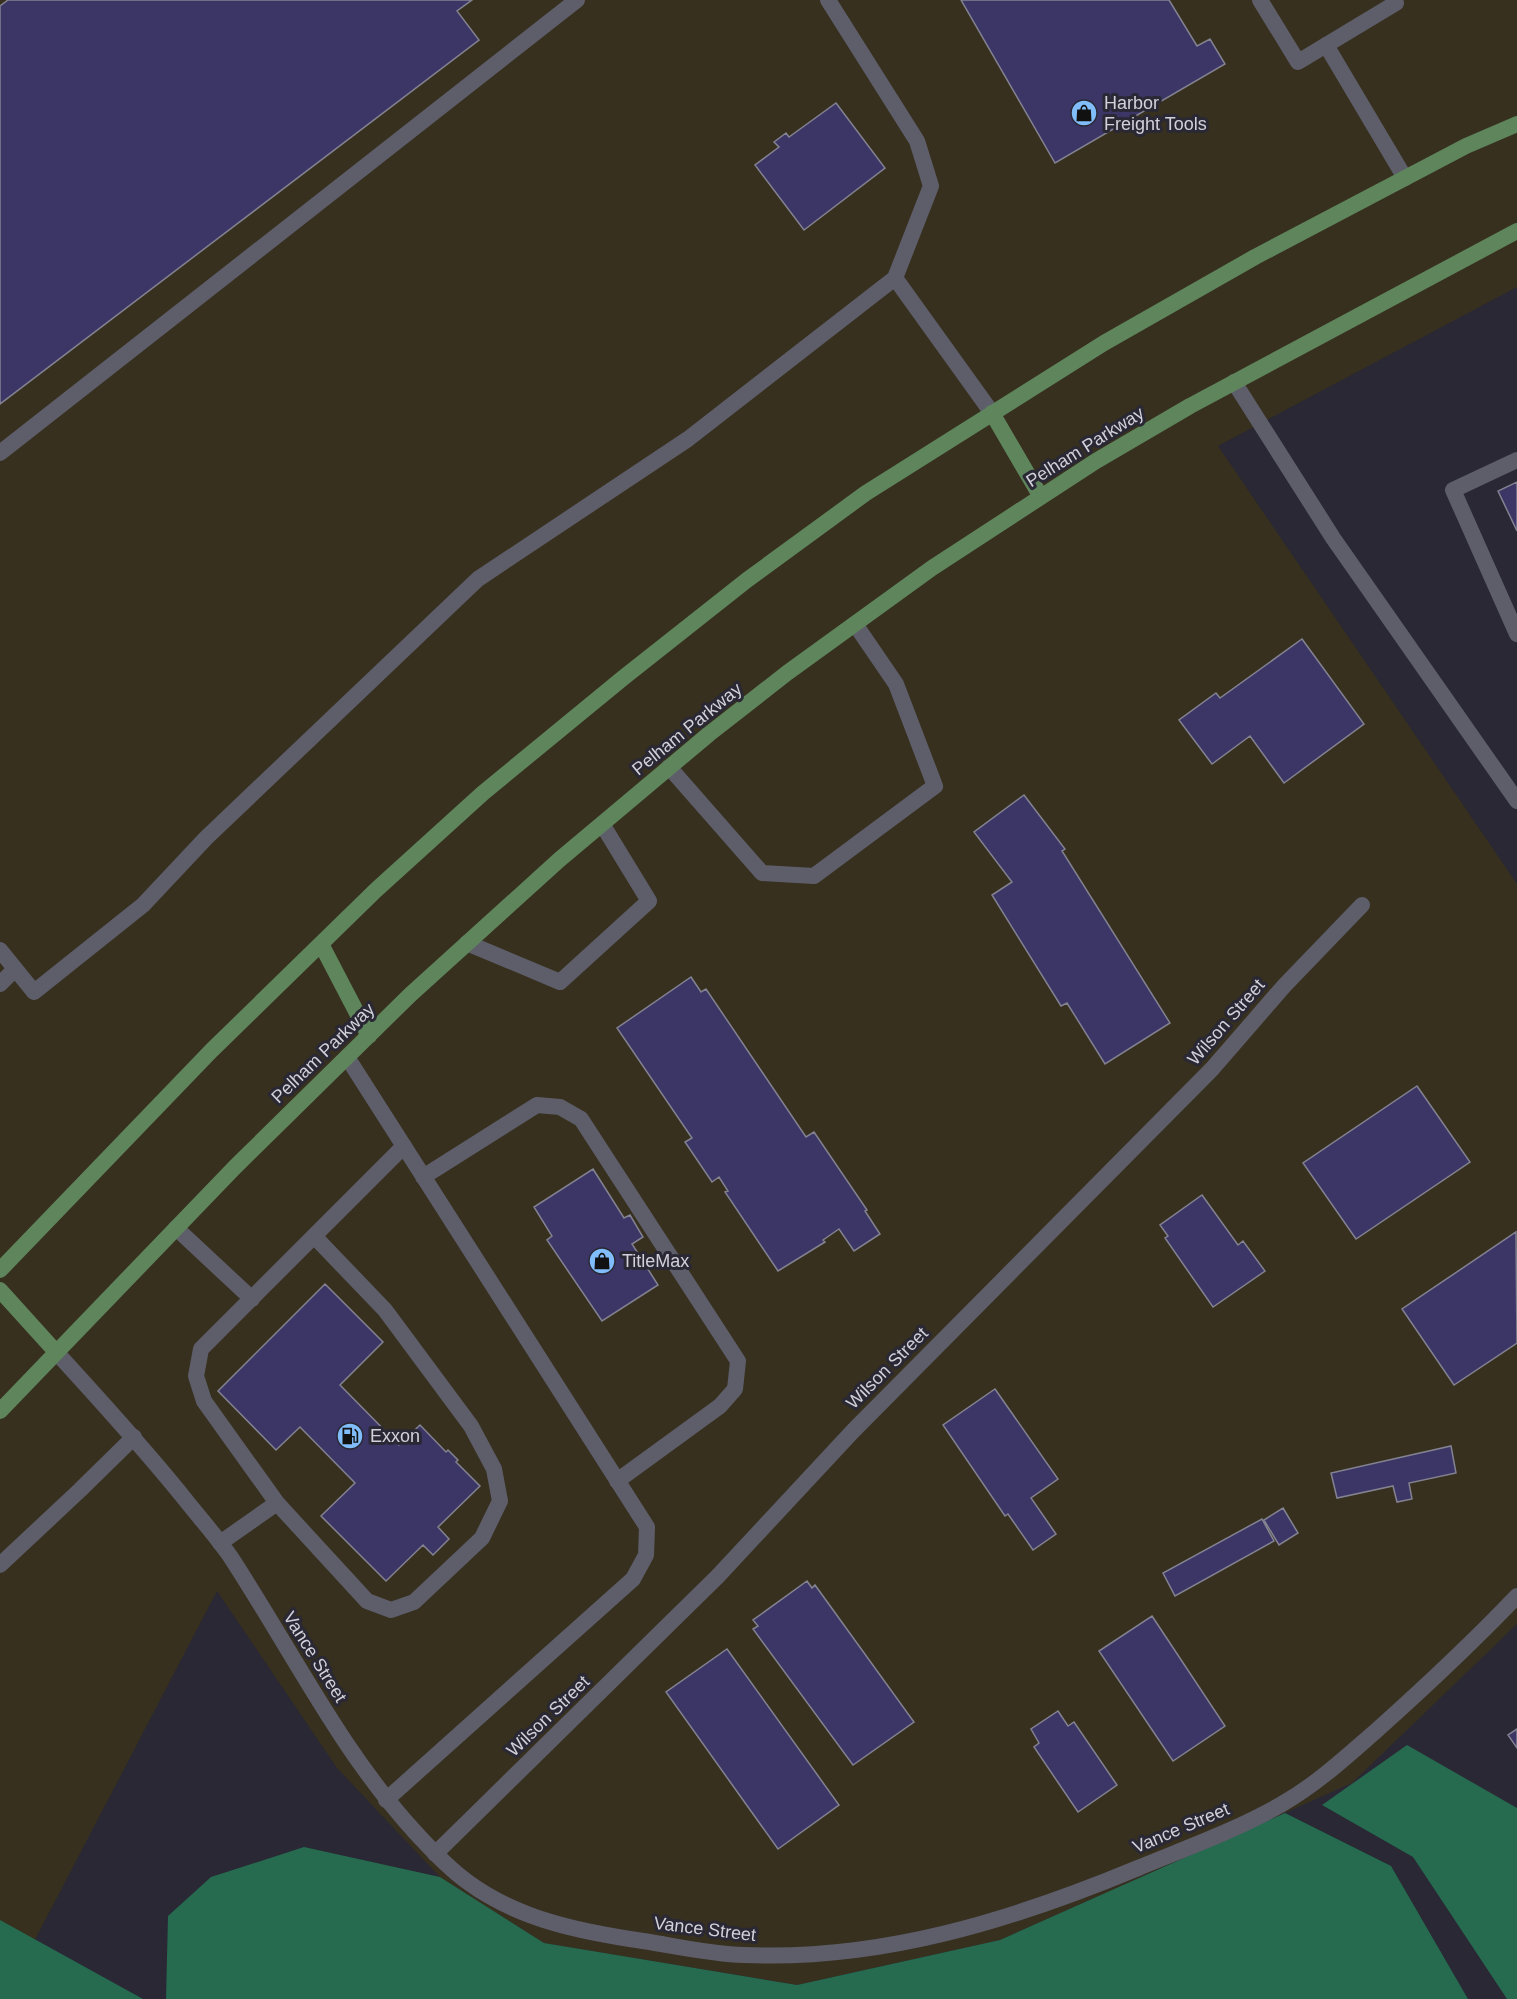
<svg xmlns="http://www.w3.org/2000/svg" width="1517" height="1999" font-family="Helvetica,sans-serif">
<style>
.industrial{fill:#37301f}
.forest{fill:#266a4f}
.building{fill:#3c3666;stroke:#838291;stroke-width:1.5}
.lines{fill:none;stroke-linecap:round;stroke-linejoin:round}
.service{stroke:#5e5e6b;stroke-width:16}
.minor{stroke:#5e5e6b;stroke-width:16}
.primary{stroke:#5f855c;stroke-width:16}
.labels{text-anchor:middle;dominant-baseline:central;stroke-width:6;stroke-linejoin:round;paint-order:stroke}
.poi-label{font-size:18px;fill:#d2d1d9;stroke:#292834;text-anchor:start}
.street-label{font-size:18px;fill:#d2d1d9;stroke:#292834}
</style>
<rect width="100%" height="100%" fill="#292834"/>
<path class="industrial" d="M 0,0 L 1517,0 L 1517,287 L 1218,446 L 1517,884 L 1517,1624 L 1352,1783 L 1000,1940 L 797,1985 L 544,1943 L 440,1877 L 337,1768 L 217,1591 L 4,1999 L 0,1999 Z"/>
<path class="forest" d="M 1407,1745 L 1517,1808 L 1517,1999 L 1507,1999 L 1413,1857 L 1322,1805 Z
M 1285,1813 L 1391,1866 L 1468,1999 L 166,1999 L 168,1916 L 211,1877 L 304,1847 L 440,1877 L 544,1943 L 797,1985 L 1000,1940 Z
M 0,1920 L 143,1999 L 0,1999 Z"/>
<path class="building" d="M 8,0 L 472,0 L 457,11 L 479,40 L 0,404 L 0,6 Z
M 961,0 L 1169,0 L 1197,46 L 1210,39 L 1225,64 L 1055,163 Z
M 836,103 L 885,168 L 804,230 L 755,165 L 779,147 L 774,142 L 786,133 L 789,137 Z
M 1517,482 L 1517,531 L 1498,491 Z
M 1302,639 L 1364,724 L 1284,783 L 1250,736 L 1212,764 L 1179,720 L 1216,693 L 1220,698 Z
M 1024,795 L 1065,849 L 1062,851 L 1170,1023 L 1105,1064 L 1067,1003 L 1061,1006 L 992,895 L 1012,882 L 974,832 Z
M 691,977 L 701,992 L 706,989 L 806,1137 L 814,1132 L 867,1210 L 865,1211 L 880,1234 L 854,1251 L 839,1229 L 823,1240 L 825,1242 L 778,1271 L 725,1192 L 728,1191 L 719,1177 L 712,1182 L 685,1142 L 692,1138 L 617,1028 Z
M 1417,1086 L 1470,1162 L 1356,1239 L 1303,1163 Z
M 593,1169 L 624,1218 L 630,1215 L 643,1237 L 632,1244 L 658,1285 L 602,1321 L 547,1240 L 552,1236 L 534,1207 Z
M 1202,1195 L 1238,1245 L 1243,1241 L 1265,1271 L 1213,1307 L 1165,1238 L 1168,1236 L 1160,1225 Z
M 1516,1232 L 1517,1343 L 1454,1385 L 1402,1309 Z
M 325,1284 L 383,1342 L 340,1385 L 399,1445 L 420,1425 L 446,1452 L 448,1450 L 458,1460 L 456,1462 L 480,1486 L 438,1527 L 449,1539 L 433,1555 L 423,1545 L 386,1581 L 321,1516 L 355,1483 L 300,1427 L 276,1450 L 218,1391 Z
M 995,1389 L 1058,1479 L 1031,1498 L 1056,1534 L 1033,1550 L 1008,1514 L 1005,1516 L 943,1425 Z
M 1451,1446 L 1456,1473 L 1409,1483 L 1412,1499 L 1397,1502 L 1393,1486 L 1337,1498 L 1331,1473 Z
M 1283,1508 L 1298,1533 L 1279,1545 L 1264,1520 Z
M 1262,1519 L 1274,1541 L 1175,1596 L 1163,1573 Z
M 807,1581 L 812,1588 L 815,1585 L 914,1722 L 853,1765 L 753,1629 L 758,1626 L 753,1620 Z
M 1152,1616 L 1225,1726 L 1173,1761 L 1099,1651 Z
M 727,1649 L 839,1805 L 778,1849 L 666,1692 Z
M 1058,1711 L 1068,1726 L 1074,1722 L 1117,1785 L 1078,1812 L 1034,1747 L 1039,1743 L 1031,1729 Z
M 1517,1729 L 1517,1748 L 1508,1735 Z"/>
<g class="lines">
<path class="service" d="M 828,0 L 917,141 L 931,186 L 895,278
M 1260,0 L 1298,62 L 1396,3 L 1394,0
M 1326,45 L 1405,178
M 1234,382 L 1333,538 L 1517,801
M 0,453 L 577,0
M 1517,460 L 1453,490 L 1517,634
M 669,767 L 762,873 L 814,876 L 935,786 L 896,684 L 855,624
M 467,943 L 560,982 L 649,901 L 602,824
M 0,950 L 34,992 L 143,905 L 206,838 L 478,579 L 688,439 L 895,278 L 992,413
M 0,984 L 15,969
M 347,1057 L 647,1527 L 646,1555 L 633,1579 L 386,1800
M 423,1177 L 537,1105 L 560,1107 L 581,1119 L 738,1361 L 735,1389 L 720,1406 L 617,1481
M 176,1228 L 252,1299
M 277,1503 L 367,1601 L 391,1610 L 414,1602 L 482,1538 L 500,1501 L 494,1469 L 471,1426 L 385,1310 L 314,1236
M 220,1543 L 277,1503 L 204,1401 L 196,1376 L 201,1349 L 404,1146
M 0,1565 L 80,1490 L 134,1437"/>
<path class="minor" d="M 56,1352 C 100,1400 143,1447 184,1498 C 199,1517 216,1536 230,1556 C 291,1649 340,1750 415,1832 C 432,1850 449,1869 469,1883 C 520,1920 582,1932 643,1941 C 676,1946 710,1954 744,1955 C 881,1961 1013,1920 1138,1868 C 1186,1848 1237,1830 1282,1804 C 1317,1784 1346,1757 1377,1730 C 1425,1687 1472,1643 1517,1596
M 435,1854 L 718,1576 L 853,1431 L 1212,1069 L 1284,986 L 1362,905"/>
<path class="primary" d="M 992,413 L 1041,497
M 321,944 L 369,1036
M 0,1270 L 211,1051 L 376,890 L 483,793 L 623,678 L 747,580 L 866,493 L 1104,343 L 1255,257 L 1466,146 L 1517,124
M 0,1290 L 56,1352
M 0,1411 L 235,1167 L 410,995 L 559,860 L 709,734 L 787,673 L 932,568 L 1096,461 L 1190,406 L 1517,231"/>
</g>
<defs>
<symbol id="shop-disc" viewBox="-11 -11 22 22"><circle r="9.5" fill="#80bdfa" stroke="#292834"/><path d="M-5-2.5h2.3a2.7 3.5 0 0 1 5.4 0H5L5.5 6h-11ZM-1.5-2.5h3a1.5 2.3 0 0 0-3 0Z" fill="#111"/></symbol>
<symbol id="fuel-disc" viewBox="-11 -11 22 22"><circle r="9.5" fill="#80bdfa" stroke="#292834"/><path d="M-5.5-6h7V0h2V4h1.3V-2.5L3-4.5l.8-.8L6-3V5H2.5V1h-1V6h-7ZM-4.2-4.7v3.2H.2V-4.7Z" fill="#111"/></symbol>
</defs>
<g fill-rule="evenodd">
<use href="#shop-disc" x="1069" y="98" width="30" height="30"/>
<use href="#shop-disc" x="587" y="1246" width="30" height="30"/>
<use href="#fuel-disc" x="335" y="1421" width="30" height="30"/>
</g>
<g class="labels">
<g class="poi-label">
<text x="1104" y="103">Harbor<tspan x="1104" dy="21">Freight Tools</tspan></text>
<text x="622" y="1261">TitleMax</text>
<text x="370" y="1436">Exxon</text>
</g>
<g class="street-label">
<text transform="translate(1085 447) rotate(-32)">Pelham Parkway</text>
<text transform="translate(687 729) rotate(-39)">Pelham Parkway</text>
<text transform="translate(1226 1022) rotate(-49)">Wilson Street</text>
<text transform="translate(323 1053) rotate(-44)">Pelham Parkway</text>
<text transform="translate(887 1368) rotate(-45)">Wilson Street</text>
<text transform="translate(315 1657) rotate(58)">Vance Street</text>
<text transform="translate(548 1716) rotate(-44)">Wilson Street</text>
<text transform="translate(1181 1828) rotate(-23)">Vance Street</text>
<text transform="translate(705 1929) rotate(7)">Vance Street</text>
</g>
</g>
</svg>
